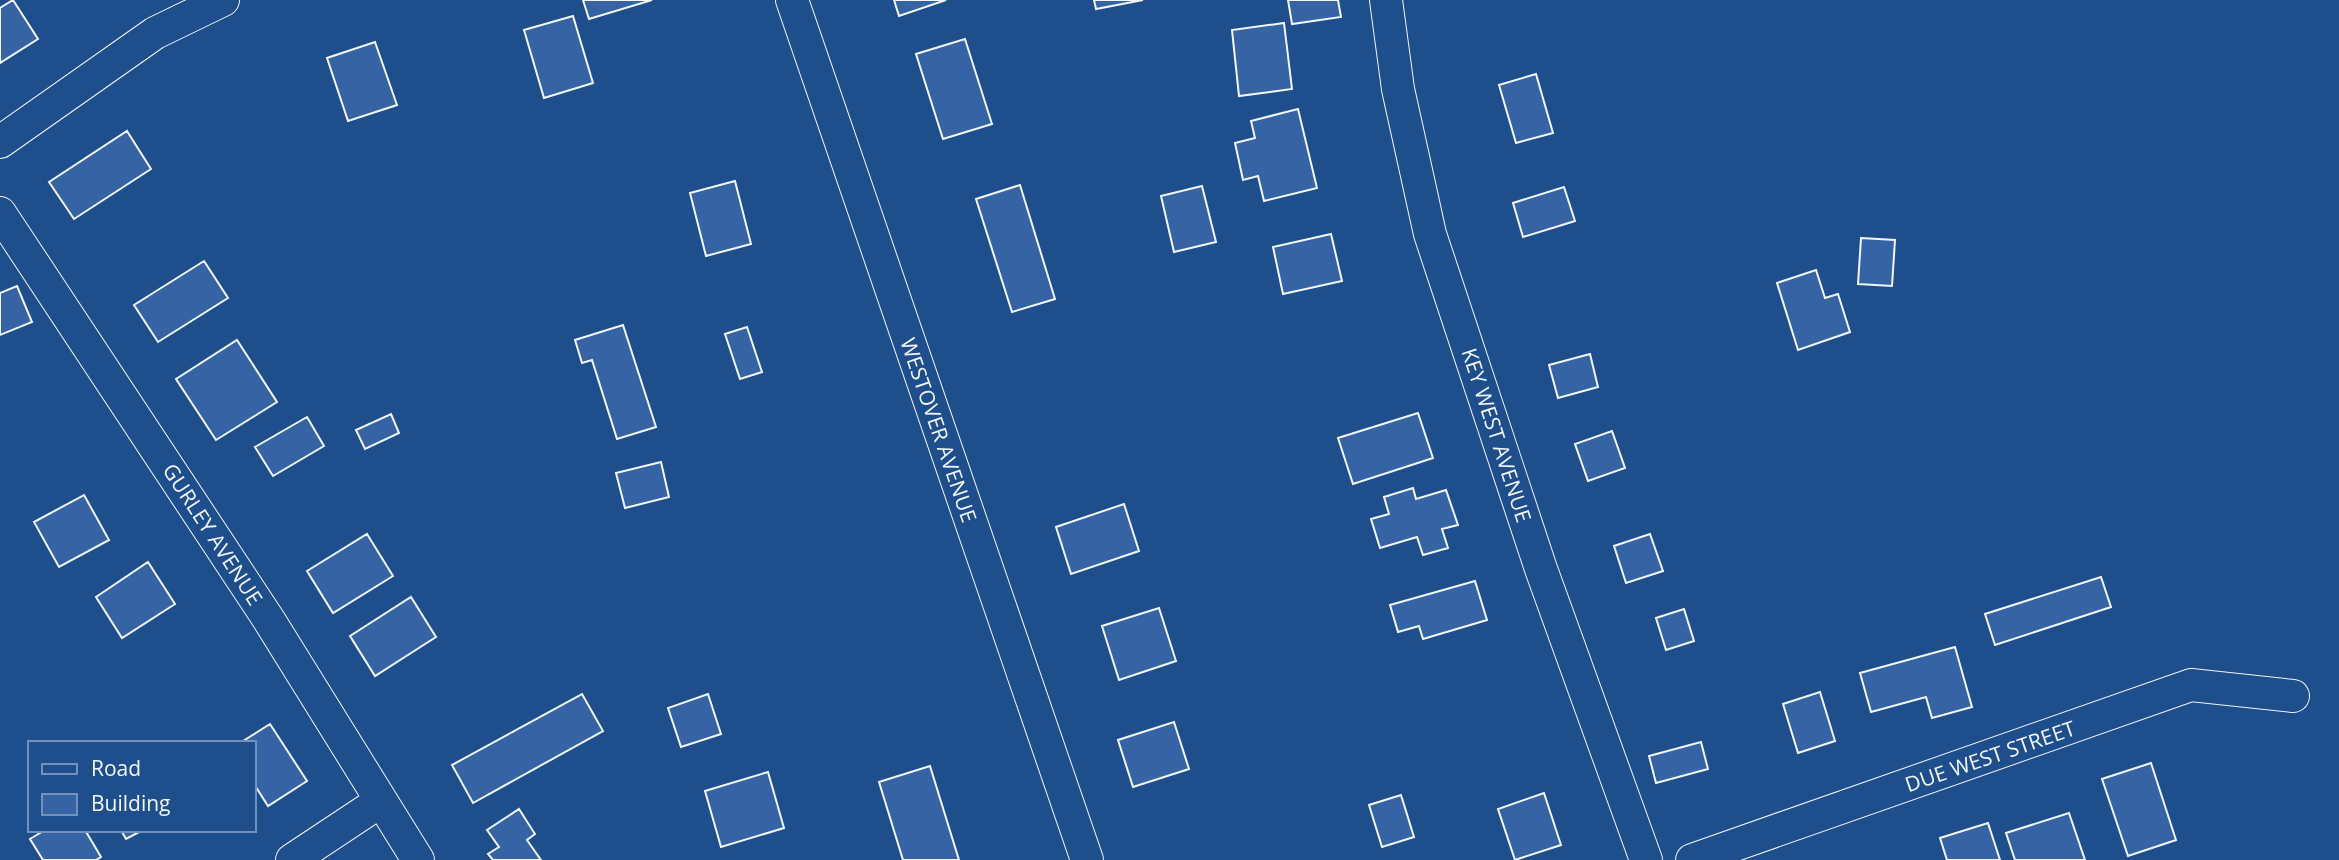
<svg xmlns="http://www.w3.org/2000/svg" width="2339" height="860" font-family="'Open Sans',sans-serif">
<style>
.building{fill:#3563a3;stroke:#f2f6ff;stroke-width:2}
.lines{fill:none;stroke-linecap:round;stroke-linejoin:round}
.street-casing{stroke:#f2f6ff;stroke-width:34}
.street{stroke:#1f4e8c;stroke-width:32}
.labels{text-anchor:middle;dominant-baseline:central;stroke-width:5;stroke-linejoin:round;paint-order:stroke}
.street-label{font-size:21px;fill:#f2f6ff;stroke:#1f4e8c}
</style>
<rect width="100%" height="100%" fill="#1f4e8c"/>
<path class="building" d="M 13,0 L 38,39 L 0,63 L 0,8 Z
M 583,0 L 652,0 L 589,19 Z
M 894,0 L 946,0 L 899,16 Z
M 1094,0 L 1143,0 L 1096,9 Z
M 1288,0 L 1338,0 L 1341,17 L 1292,24 Z
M 573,16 L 593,83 L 544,98 L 524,30 Z
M 1284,23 L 1292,89 L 1239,96 L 1232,30 Z
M 965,39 L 992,124 L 943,139 L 916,54 Z
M 375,42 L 397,105 L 348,121 L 327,58 Z
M 1536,74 L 1553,133 L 1516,143 L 1499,85 Z
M 1298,109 L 1317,188 L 1264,201 L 1258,176 L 1243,180 L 1235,143 L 1255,138 L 1251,121 Z
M 127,131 L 151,169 L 74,219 L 49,182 Z
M 735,181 L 751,244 L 706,256 L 690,193 Z
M 1020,185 L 1055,299 L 1012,312 L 976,199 Z
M 1202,186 L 1216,242 L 1174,252 L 1161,196 Z
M 1564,187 L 1575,221 L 1523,237 L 1513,203 Z
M 1331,234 L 1342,281 L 1283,294 L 1273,247 Z
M 1861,238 L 1895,240 L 1892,286 L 1858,284 Z
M 204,261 L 228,298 L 158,342 L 134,305 Z
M 1816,270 L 1825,298 L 1838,294 L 1850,332 L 1798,350 L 1777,283 Z
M 17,286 L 32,322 L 0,335 L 0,293 Z
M 623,325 L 656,427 L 617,439 L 592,360 L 582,363 L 575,340 Z
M 747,327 L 762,372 L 740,379 L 725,334 Z
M 237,340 L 277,402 L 216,440 L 176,379 Z
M 1590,354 L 1598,387 L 1558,398 L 1549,365 Z
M 1418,413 L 1433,458 L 1353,484 L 1338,438 Z
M 391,414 L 399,433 L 365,449 L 356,430 Z
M 307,417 L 324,446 L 273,476 L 255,447 Z
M 1612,431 L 1625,468 L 1588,481 L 1575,444 Z
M 661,462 L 669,497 L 625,508 L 616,473 Z
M 1413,488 L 1416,499 L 1446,490 L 1458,525 L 1442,529 L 1448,548 L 1423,555 L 1417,537 L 1380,548 L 1371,519 L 1389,514 L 1384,497 Z
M 84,495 L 109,540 L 59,567 L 34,522 Z
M 1124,504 L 1139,551 L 1071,574 L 1056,527 Z
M 367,534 L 393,576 L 333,613 L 307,571 Z
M 1650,534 L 1663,571 L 1626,583 L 1614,546 Z
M 148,562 L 175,604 L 122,638 L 96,597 Z
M 2101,577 L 2111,607 L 1995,645 L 1985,614 Z
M 1475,581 L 1487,620 L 1423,639 L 1419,626 L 1398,632 L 1390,605 Z
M 411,597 L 436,637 L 375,676 L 350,636 Z
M 1159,608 L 1176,661 L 1119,680 L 1102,626 Z
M 1684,609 L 1694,641 L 1666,650 L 1656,618 Z
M 1955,647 L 1972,707 L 1932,718 L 1926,697 L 1871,712 L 1860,673 Z
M 1820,692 L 1835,741 L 1798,753 L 1783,704 Z
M 582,694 L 603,731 L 473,803 L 452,765 Z
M 708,694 L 721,734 L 681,747 L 668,708 Z
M 1174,722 L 1189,769 L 1133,787 L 1118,740 Z
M 270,724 L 307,781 L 268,806 L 254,784 L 254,743 L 240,743 Z
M 1701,742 L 1708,769 L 1656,783 L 1649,756 Z
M 2151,763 L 2176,840 L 2128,856 L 2102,779 Z
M 930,766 L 959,860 L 903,860 L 879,782 Z
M 768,772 L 784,828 L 721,847 L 705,791 Z
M 1544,793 L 1561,845 L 1515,860 L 1498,809 Z
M 1401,795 L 1414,837 L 1382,847 L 1369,805 Z
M 519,809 L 535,834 L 527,840 L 541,860 L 493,860 L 488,854 L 499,847 L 487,830 Z
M 2069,813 L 2085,860 L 2015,860 L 2006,833 Z
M 1988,823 L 2000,860 L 1947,860 L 1940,838 Z
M 45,830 L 85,830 L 101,857 L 96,860 L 43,860 L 30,839 Z
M 121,830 L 143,830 L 126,839 Z"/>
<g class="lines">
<defs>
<path id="street" d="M 792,0 L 1087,860
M 1386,0 L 1398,89 L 1430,234 L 1541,569 L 1646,860
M 0,142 L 155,33 L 223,0
M 0,213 L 269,620 L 418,860
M 292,860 L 381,801
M 1692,860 L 2191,685 L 2293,696"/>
</defs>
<use href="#street" class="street-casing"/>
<use href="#street" class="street"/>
</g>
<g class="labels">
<g class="street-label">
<text transform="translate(939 430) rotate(71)">WESTOVER AVENUE</text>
<text transform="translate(1497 435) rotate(72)">KEY WEST AVENUE</text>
<text transform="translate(213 534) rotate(57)">GURLEY AVENUE</text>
<text transform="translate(1990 756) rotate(-19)">DUE WEST STREET</text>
</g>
</g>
<rect x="28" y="741" width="228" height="91" fill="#1f4e8c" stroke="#7391ba" stroke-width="2"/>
<rect x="42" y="764" width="35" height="10" fill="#1f4e8c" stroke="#7391ba" stroke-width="2"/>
<text x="91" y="776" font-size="21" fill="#f2f6ff">Road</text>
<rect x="42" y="794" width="35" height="21" fill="#3563a3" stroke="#7391ba" stroke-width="2"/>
<text x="91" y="811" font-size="21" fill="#f2f6ff">Building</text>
</svg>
